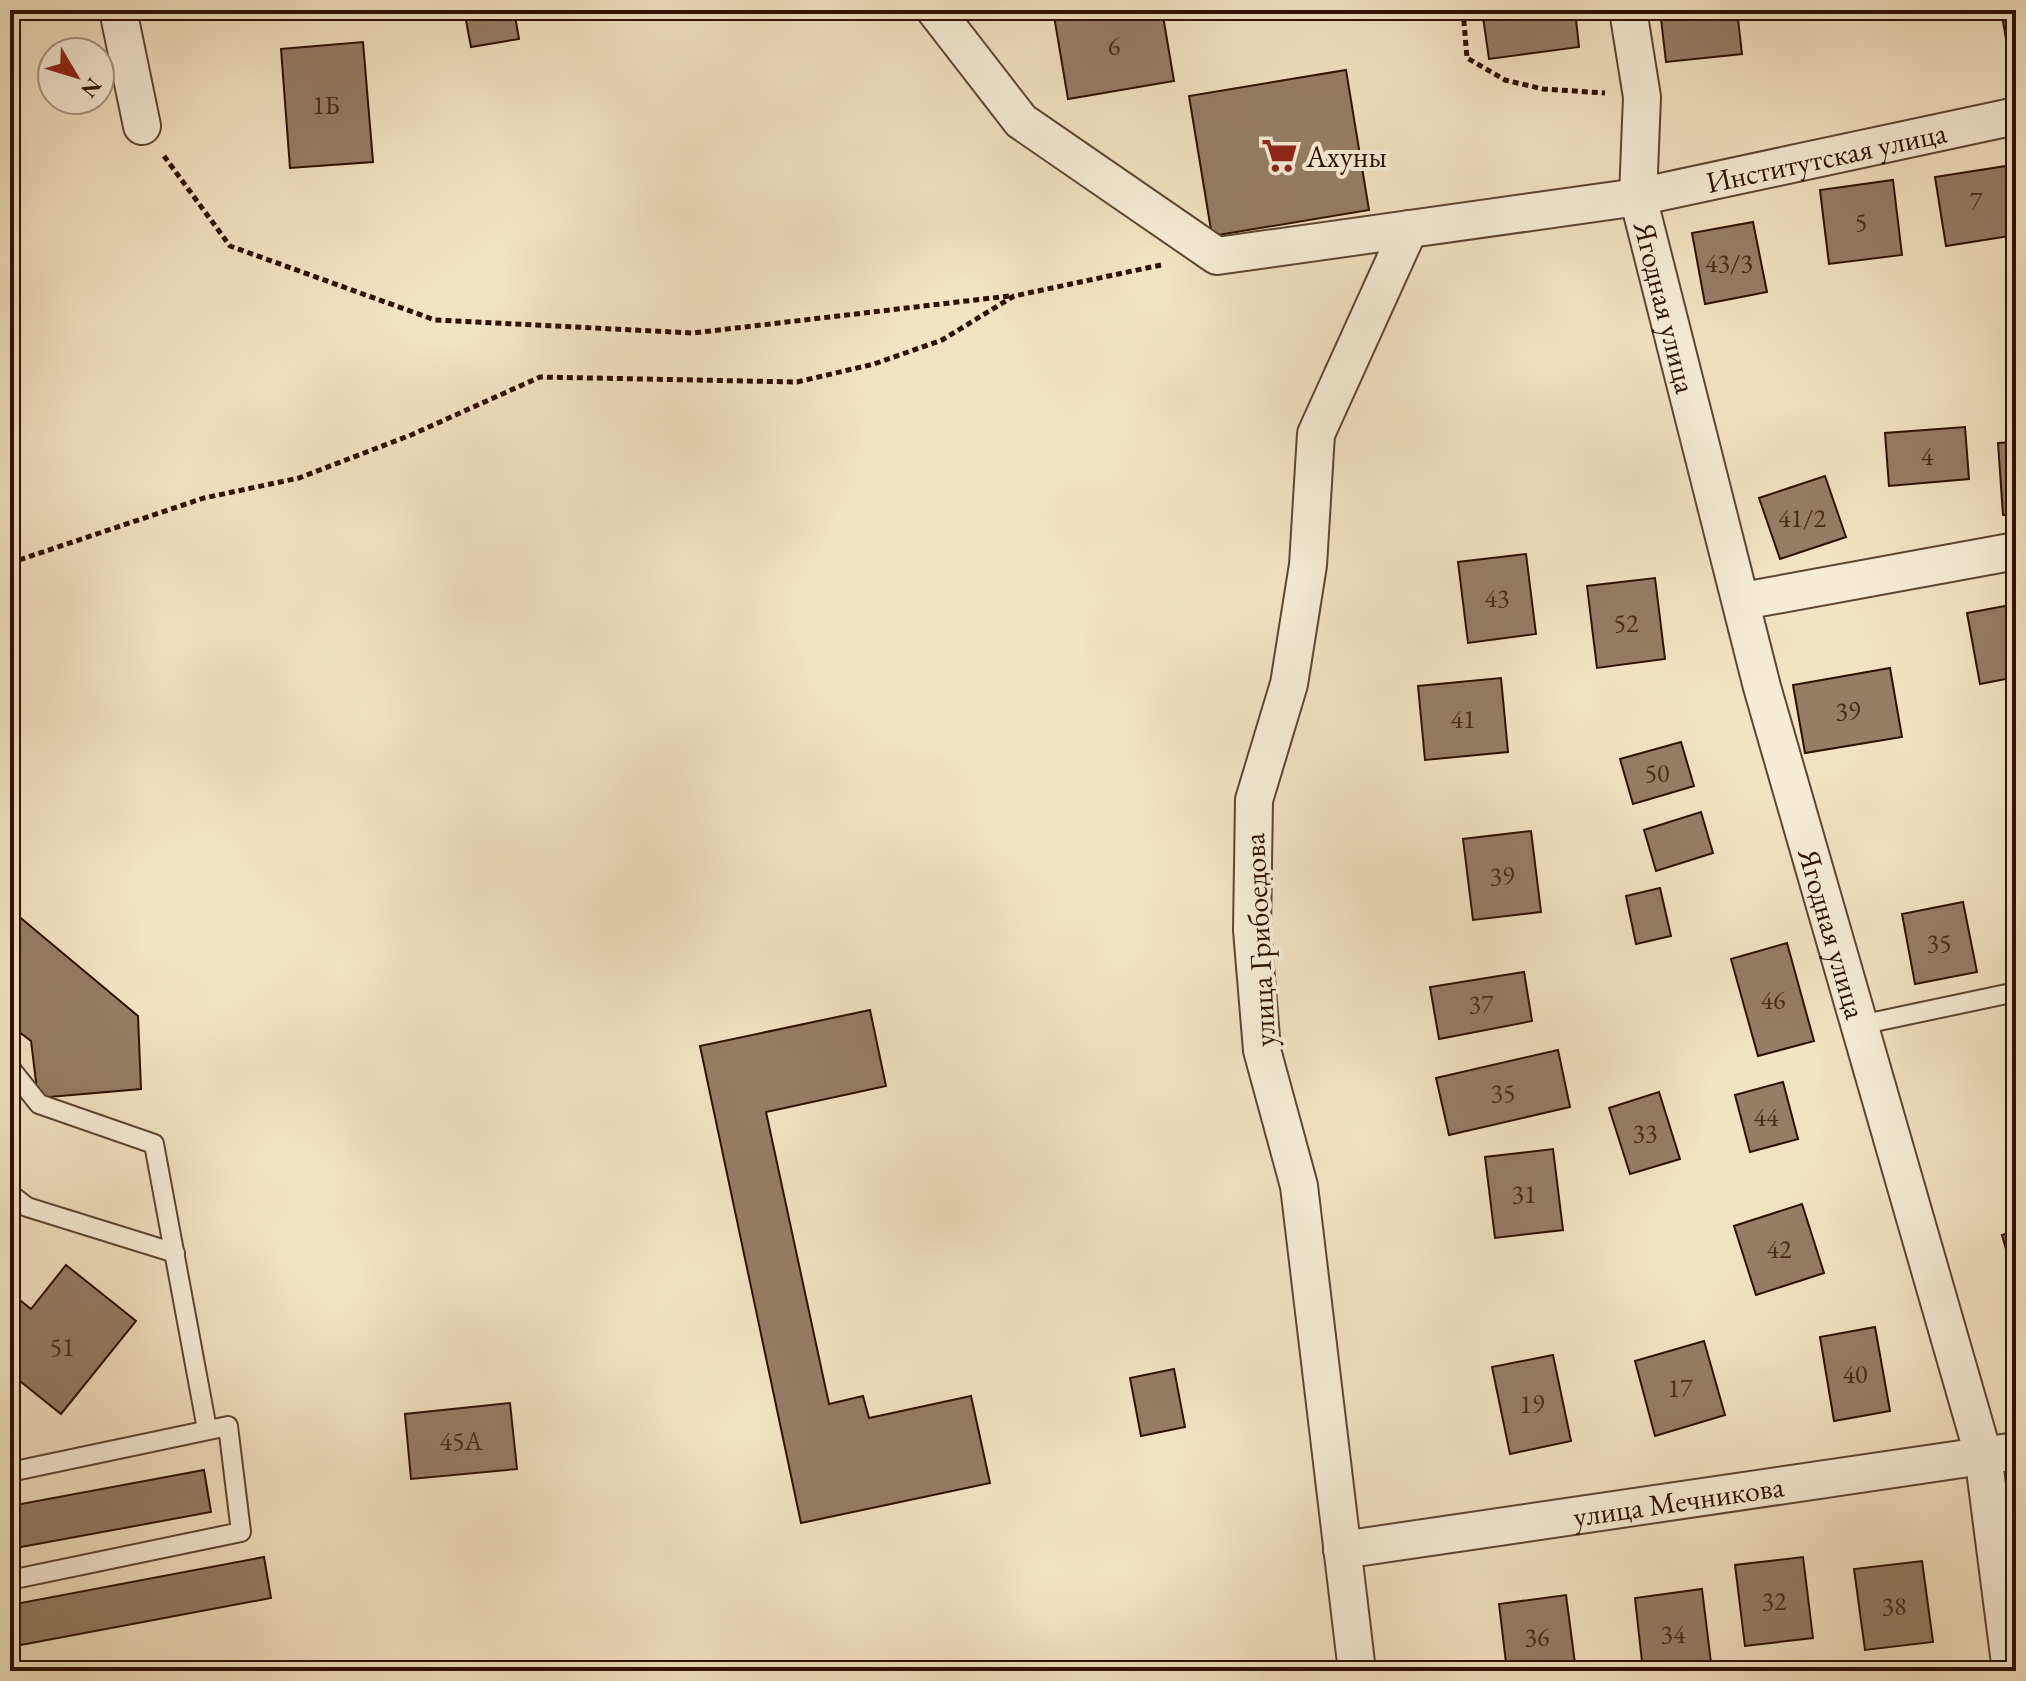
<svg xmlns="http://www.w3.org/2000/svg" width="2026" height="1681" font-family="'EB Garamond',serif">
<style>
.building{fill:#947e65;stroke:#2e1002;stroke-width:2}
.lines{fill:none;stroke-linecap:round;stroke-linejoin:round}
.service-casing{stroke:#5f4532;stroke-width:22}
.minor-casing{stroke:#5f4532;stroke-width:40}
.path{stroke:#2e1002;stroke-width:5;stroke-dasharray:6 4;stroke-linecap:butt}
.service{stroke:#f7edd7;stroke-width:18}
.minor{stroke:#f7edd7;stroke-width:36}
.labels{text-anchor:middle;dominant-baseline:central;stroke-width:8;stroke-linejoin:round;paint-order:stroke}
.number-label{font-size:26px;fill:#482c1b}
.poi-label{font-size:30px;fill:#2e1002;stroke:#f7edd7;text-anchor:start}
.street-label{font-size:30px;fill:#2e1002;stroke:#f7edd7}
</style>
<rect width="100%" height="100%" fill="#f2e3c1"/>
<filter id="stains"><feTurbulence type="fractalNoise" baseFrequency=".0025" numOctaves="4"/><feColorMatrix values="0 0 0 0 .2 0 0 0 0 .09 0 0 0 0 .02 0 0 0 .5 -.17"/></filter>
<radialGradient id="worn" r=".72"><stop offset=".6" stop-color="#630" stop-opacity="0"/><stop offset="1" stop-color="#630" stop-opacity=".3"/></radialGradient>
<path class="building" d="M 464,10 L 514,10 L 519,39 L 471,47 Z
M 1053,10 L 1162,10 L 1174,81 L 1068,99 Z
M 1482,10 L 1575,10 L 1579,47 L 1489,59 Z
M 1660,10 L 1737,10 L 1742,54 L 1666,62 Z
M 2001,10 L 2016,10 L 2016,61 L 2010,62 Z
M 363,42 L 373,162 L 290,168 L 281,49 Z
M 1346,70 L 1369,210 L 1212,236 L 1189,96 Z
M 2006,166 L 2016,235 L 1946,246 L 1935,177 Z
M 1893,180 L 1902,255 L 1829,264 L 1820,190 Z
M 1753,222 L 1767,292 L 1705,304 L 1692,233 Z
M 1965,427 L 1969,479 L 1889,486 L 1885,433 Z
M 2016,442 L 2016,514 L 2003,515 L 1998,443 Z
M 1825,476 L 1846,537 L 1780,559 L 1759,498 Z
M 1526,554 L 1536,634 L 1468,643 L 1458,562 Z
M 1655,578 L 1665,659 L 1597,668 L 1587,586 Z
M 2016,604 L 2016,677 L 1980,684 L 1967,613 Z
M 1890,668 L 1902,737 L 1805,753 L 1793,685 Z
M 1501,678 L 1508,752 L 1425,760 L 1418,686 Z
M 1681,742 L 1694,786 L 1633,804 L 1620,759 Z
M 1701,812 L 1713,853 L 1656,871 L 1644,830 Z
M 1531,831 L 1541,912 L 1473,920 L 1463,839 Z
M 2016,882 L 2016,938 L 2006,884 Z
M 1660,888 L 1671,936 L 1636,944 L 1626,896 Z
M 1963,902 L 1977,972 L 1915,984 L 1902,914 Z
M 10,909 L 138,1016 L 141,1089 L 38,1098 L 31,1041 L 10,1025 Z
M 1787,943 L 1814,1041 L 1758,1056 L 1731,959 Z
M 1524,972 L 1532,1021 L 1439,1039 L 1430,987 Z
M 870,1010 L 886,1086 L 766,1112 L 829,1404 L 863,1396 L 869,1418 L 971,1396 L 990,1483 L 801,1523 L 700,1046 Z
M 1558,1050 L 1570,1107 L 1449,1135 L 1436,1078 Z
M 1783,1082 L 1798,1139 L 1750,1152 L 1735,1095 Z
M 1659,1092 L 1680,1159 L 1630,1174 L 1609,1108 Z
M 1553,1149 L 1563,1230 L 1495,1238 L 1485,1157 Z
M 1802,1204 L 1824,1273 L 1756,1295 L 1734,1226 Z
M 2016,1231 L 2016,1285 L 2002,1235 Z
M 66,1265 L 136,1321 L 61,1414 L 10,1373 L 10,1292 L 31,1309 Z
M 1875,1327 L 1890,1411 L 1834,1421 L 1820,1337 Z
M 1704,1341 L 1725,1415 L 1655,1436 L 1635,1361 Z
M 1553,1355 L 1571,1441 L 1510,1454 L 1492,1367 Z
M 1174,1369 L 1185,1427 L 1141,1436 L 1130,1378 Z
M 510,1403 L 517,1469 L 411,1479 L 405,1414 Z
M 204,1470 L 211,1512 L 10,1549 L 10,1506 Z
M 264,1557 L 271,1598 L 10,1647 L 10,1605 Z
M 1803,1557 L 1813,1638 L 1745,1646 L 1735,1565 Z
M 1922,1561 L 1933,1642 L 1865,1650 L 1854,1569 Z
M 1702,1589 L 1712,1671 L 1643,1671 L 1635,1598 Z
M 1566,1595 L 1576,1671 L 1507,1671 L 1499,1604 Z"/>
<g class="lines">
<defs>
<path id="service" d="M 1860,1025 L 2016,992
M 10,1068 L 39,1104 L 154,1144 L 207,1429
M 10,1194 L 27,1207 L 175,1253
M 10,1472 L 228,1426 L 241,1532 L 10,1580"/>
<g id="minor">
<path d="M 118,10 L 142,126"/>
<path id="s1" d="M 935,10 L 1021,121 L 1217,256 L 1638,197 L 2016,116"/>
<path id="s2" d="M 1628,10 L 1642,97 L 1638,197 L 1762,687 L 1983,1454 L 2011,1671"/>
<path d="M 1743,601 L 2016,551"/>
<path id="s3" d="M 1342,1550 L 2016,1451"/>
<path d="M 1357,1671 L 1299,1186 L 1262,1050 L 1252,930 L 1254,800 L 1289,684 L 1308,565 L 1316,434 L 1409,229"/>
</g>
</defs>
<use href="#service" class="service-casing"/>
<use href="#minor" class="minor-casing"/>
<path class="path" d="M 1463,10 L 1467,58 L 1505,80 L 1543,89 L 1605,93
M 164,156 L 230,246 L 435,320 L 693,333 L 1009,296
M 10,563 L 204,498 L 299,478 L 411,435 L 540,377 L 797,382 L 874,364 L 942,340 L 1014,296 L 1161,265"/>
<use href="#service" class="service"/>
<use href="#minor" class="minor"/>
</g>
<defs>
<symbol id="supermarket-bare" viewBox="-9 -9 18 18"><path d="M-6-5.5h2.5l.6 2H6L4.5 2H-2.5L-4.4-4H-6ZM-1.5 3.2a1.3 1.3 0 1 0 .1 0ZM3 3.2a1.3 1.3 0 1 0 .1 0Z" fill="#8f2418" stroke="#f7edd7" stroke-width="2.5" paint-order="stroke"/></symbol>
</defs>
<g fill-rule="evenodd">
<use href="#supermarket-bare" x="1254" y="130" width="51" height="51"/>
</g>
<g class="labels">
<g class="number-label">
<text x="1114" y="46">6</text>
<text x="326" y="105">1Б</text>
<text x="1976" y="201">7</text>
<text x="1861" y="222">5</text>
<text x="1729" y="263">43/3</text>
<text x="1927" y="456">4</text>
<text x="1802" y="518">41/2</text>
<text x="1497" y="598">43</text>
<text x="1626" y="623">52</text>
<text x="1848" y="711">39</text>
<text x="1463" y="719">41</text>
<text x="1657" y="773">50</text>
<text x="1502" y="876">39</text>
<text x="1939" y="943">35</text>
<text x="1773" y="1000">46</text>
<text x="1481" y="1004">37</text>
<text x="1503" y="1093">35</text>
<text x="1766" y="1117">44</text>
<text x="1645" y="1133">33</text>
<text x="1524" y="1194">31</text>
<text x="1779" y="1249">42</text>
<text x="62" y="1347">51</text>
<text x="1855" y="1374">40</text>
<text x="1680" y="1388">17</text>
<text x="1532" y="1404">19</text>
<text x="461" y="1441">45А</text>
<text x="1774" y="1601">32</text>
<text x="1894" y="1606">38</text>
<text x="1673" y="1634">34</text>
<text x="1537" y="1637">36</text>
</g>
<g class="poi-label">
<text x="1306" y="156">Ахуны</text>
</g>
<g class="street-label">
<text stroke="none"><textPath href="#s1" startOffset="996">Институтская улица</textPath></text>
<text stroke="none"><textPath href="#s2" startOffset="302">Ягодная улица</textPath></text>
<text stroke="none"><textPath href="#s2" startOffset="950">Ягодная улица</textPath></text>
<text transform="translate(1259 940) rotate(-93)">улица Грибоедова</text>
<text stroke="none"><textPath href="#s3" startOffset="340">улица Мечникова</textPath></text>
</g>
</g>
<rect width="2026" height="1681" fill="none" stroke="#f2e3c1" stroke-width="40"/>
<rect x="12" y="12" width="2002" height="1657" fill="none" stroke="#2e1002" stroke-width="4"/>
<rect x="20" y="20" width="1986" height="1641" fill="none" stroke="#2e1002" stroke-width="2"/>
<g transform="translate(76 76) rotate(128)"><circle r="38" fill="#f7edd7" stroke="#a79582" stroke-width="2"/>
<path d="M0-6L14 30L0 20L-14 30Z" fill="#8f2418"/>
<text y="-12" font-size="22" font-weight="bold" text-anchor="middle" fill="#2e1002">N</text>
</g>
<rect width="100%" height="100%" filter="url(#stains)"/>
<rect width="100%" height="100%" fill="url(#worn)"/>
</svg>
